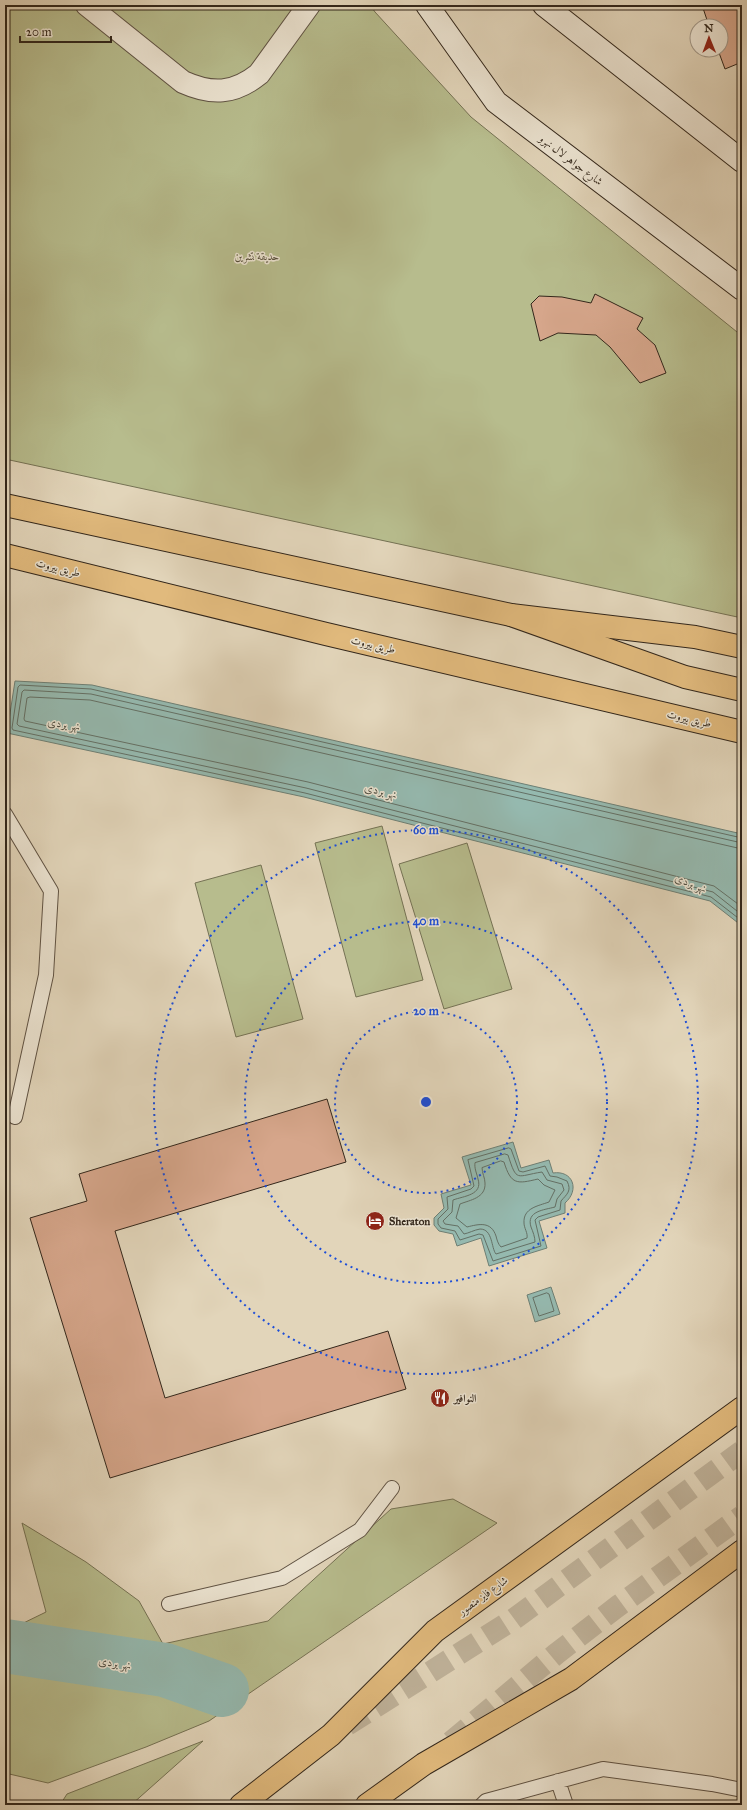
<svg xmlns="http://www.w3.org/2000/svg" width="747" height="1810" font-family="'IM FELL Great Primer',Amiri,serif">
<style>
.green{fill:#b7bc8d;stroke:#757254}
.water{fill:#95b9af;stroke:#6e7f74}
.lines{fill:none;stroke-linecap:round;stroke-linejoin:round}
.shore{stroke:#647065;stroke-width:1}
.river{stroke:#95b9af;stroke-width:54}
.building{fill:#d6a68b;stroke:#33271b}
.highway-tunnel{stroke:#bfb29a;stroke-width:22;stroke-dasharray:22 11;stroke-linecap:butt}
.lane-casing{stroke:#5f5243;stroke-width:16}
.street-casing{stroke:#5f5243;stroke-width:24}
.secondary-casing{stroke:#33271b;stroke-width:24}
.primary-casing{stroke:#33271b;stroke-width:24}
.highway-casing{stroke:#33271b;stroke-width:24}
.lane{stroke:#ece4d2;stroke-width:14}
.street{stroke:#ece4d2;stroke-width:22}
.secondary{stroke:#ece4d2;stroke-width:22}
.primary{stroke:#e1ba7d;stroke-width:22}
.highway{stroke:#e1ba7d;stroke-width:22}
.ring{fill:none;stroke:#1d4ed8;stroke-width:2;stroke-dasharray:2 4}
.labels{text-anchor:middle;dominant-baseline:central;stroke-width:3;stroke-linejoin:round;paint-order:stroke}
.street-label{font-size:11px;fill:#33271b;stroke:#ece4d2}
.park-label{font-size:11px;font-style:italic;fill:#544c38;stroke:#ece4d2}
.poi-label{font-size:11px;font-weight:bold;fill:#33271b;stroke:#ece4d2;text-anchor:start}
.water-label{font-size:12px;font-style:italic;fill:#4c4c40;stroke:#ece4d2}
.centre{fill:#1d4ed8;stroke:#ece4d2;stroke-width:2}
.ring-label{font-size:12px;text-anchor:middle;font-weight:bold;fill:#1d4ed8;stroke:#ece4d2;stroke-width:3;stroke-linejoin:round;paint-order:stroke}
</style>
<rect width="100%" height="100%" fill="#e2d5ba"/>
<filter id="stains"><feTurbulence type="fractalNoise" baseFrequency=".005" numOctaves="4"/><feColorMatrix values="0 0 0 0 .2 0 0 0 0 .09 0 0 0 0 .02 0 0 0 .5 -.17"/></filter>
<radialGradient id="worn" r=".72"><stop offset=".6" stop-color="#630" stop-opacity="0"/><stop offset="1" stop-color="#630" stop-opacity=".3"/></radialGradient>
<path class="green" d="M 5,5 L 370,5 L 375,12 L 471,117 L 742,336 L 742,618 L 5,459 Z
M 382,826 L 423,980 L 356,997 L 315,843 Z
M 467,843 L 512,989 L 444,1009 L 399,864 Z
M 261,865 L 303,1019 L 236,1037 L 195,883 Z
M 453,1499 L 497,1523 L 209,1721 L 146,1747 L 48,1783 L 5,1773 L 5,1632 L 46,1612 L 22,1523 L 86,1562 L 139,1601 L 163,1644 L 268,1621 L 391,1509 Z
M 203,1741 L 131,1805 L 60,1805 L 67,1794 Z"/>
<path class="water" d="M 15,681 L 92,685 L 742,834 L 742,926 L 710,901 L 304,797 L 7,733 Z
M 513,1142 L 521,1168 L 549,1160 L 553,1173 C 573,1170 580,1190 565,1203 L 565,1213 L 539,1221 L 547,1248 L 489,1266 L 481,1238 L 457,1246 L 453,1234 L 439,1231 L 434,1225 L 434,1218 L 444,1208 L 441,1194 L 471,1185 L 462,1157 Z
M 551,1287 L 560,1314 L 535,1322 L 527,1295 Z"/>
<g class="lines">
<path class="shore" d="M 742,838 L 91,689 L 20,685 L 18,687 L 12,728 L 13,730 L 305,793 L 711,897 L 742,921
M 742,843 L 91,694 L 24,690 L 22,692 L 17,724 L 19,726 L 306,788 L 713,892 L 742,915
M 742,849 L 90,700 L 30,697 L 27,698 L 24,719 L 25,721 L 308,782 L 714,886 L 742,907
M 509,1148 L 511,1149 L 519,1171 L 523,1172 L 545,1166 L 550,1176 L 557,1177 L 567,1181 C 572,1191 567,1194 561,1201 L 560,1210 L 538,1217 L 535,1220 L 541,1246 L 493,1261 L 483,1235 L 479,1234 L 460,1240 L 455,1231 L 441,1228 L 438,1224 L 438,1219 L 448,1209 L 447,1197 L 471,1189 L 474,1186 L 468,1160 Z
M 505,1154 L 508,1155 C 517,1183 516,1176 542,1172 L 547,1180 L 562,1184 L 564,1190 L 557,1199 L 555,1207 C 544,1210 526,1211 531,1227 C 533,1232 535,1237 535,1242 L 496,1254 C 491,1248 493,1229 480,1229 C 474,1230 469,1233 464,1234 L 458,1226 L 445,1224 L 443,1221 L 452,1212 L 453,1200 C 464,1196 483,1195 478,1179 C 477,1174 474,1168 475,1163 Z
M 501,1161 L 504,1162 C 511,1185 517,1184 538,1179 L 544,1185 L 555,1190 L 549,1202 C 538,1206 523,1208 524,1223 C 524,1228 528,1233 527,1238 L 501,1247 C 498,1244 497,1240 496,1236 C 491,1221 479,1224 467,1227 L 456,1218 L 460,1204 C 470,1200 486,1198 485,1183 C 485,1178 482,1173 482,1168 Z
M 547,1293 L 549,1294 L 554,1311 L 539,1316 L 533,1298 Z"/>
<path class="river" d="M 5,1646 L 165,1670 L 222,1690"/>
</g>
<path class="building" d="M 702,5 L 742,5 L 742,62 L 725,69 L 718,50 L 721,50 L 721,26 L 709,26 Z
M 595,294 L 643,318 L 637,329 L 655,345 L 666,373 L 640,383 L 610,347 L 596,335 L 558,333 L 540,341 L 531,304 L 539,296 L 562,297 L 591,303 Z
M 327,1099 L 346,1162 L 115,1231 L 165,1398 L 388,1331 L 406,1389 L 110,1478 L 30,1218 L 87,1201 L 79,1174 Z"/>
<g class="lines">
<path class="highway-tunnel" d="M 347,1725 L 514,1619 L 742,1451
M 451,1742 L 556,1654 L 618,1606 L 742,1516"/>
<defs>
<path id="lane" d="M 5,814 L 51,891 L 46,975 L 15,1117
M 169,1604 L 282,1578 L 360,1530 L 392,1488
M 558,1781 L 566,1805
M 482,1805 L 486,1801 L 603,1769 L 712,1784 L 742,1790"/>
<path id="street" d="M 87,5 L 183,82 C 212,95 234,94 259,74 L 309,5"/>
<path id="secondary" d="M 427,5 L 496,102 L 742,289
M 544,5 L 742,161"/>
<path id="primary" d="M 5,505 L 511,615 L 695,637 L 742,647
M 5,555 L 326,634 L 742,732"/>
<path id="highway" d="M 511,615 L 685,677 L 742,690
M 241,1805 L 331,1735 L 435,1631 L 742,1408
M 367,1805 L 424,1764 L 571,1679 L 742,1551"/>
</defs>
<use href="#lane" class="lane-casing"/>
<use href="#street" class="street-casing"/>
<use href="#secondary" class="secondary-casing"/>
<use href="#primary" class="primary-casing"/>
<use href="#highway" class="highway-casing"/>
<use href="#lane" class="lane"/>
<use href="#street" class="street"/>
<use href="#secondary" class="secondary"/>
<use href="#primary" class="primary"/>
<use href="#highway" class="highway"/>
</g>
<g class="ring">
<circle cx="426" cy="1102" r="91"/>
<circle cx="426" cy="1102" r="181"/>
<circle cx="426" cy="1102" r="272"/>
</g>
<defs>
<symbol id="hotel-disc" viewBox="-11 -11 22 22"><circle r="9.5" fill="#8f2418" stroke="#ece4d2"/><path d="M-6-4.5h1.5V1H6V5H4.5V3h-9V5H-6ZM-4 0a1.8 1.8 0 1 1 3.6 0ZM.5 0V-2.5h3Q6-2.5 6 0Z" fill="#fff"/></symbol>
<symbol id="restaurant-disc" viewBox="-11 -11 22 22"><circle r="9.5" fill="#8f2418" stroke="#ece4d2"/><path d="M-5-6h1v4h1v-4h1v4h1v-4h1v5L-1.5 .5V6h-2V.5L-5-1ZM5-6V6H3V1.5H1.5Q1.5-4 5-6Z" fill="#fff"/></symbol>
</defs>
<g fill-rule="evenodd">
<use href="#hotel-disc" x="364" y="1210" width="22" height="22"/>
<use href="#restaurant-disc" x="429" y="1387" width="22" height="22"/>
</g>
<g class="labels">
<g class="street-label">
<text transform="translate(571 160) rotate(37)">شارع جواهر لال نهرو</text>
<text transform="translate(58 568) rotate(14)">طريق بيروت</text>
<text transform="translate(373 645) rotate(13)">طريق بيروت</text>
<text transform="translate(689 719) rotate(13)">طريق بيروت</text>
<text transform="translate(483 1596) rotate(-36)">شارع فايز منصور</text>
</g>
<g class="park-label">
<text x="257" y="256">حديقة تشرين</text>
</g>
<g class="poi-label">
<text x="389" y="1221">Sheraton</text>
<text x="454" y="1398">النوافير</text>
</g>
<g class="water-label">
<text transform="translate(64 724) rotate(9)">نهر بردى</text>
<text transform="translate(381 791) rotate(14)">نهر بردى</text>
<text transform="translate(691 883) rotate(22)">نهر بردى</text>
<text transform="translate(115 1663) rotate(9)">نهر بردى</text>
</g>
</g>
<circle cx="426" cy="1102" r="6" class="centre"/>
<g class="ring-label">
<text x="426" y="834">60 m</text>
<text x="426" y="925">40 m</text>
<text x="426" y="1015">20 m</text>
</g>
<rect width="747" height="1810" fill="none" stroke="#e2d5ba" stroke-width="20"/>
<rect x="6" y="6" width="735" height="1798" fill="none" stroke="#33271b" stroke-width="2"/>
<rect x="10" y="10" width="727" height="1790" fill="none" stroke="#33271b"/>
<g transform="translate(709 38) rotate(359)"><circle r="19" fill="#ece4d2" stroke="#a29889"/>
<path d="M0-3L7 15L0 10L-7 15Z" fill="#8f2418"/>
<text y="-6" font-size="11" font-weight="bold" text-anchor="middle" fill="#33271b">N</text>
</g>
<path d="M20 36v6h91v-6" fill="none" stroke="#33271b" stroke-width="2"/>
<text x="26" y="36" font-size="12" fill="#33271b" stroke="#ece4d2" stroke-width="3" paint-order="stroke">20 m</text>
<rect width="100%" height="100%" filter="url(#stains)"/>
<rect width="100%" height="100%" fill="url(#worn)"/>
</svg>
